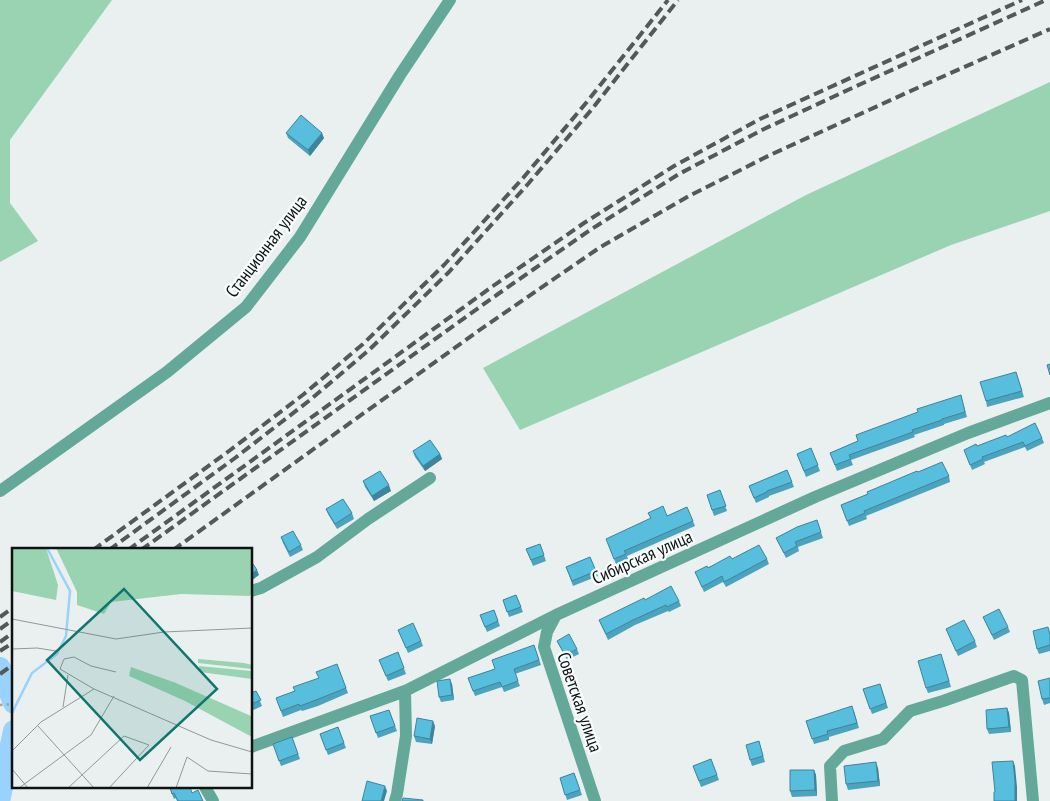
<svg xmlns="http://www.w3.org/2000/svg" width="1050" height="801" font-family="'PT Sans Narrow',sans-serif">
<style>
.green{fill:#99d3b1}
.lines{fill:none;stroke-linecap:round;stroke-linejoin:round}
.river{stroke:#99d2fc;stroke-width:22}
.path{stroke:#a2a6a6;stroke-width:2.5;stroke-dasharray:2.5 4;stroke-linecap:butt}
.minor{stroke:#63a899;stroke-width:12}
.rail{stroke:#555858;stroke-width:4;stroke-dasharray:10 5;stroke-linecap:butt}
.wall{fill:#4ca3be}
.shaded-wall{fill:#3e859b}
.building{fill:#58bedd;stroke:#3e859b}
.labels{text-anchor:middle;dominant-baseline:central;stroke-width:4.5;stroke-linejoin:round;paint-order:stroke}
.street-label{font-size:18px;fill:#101212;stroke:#f7fdfd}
.inset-river{fill:none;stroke:#99d2fc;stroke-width:2.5}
.inset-road{fill:none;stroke:#939797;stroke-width:1}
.view{fill:#0f766e;fill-opacity:0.15;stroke:#0f766e;stroke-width:2.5}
.inset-edge{fill:none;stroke:#101212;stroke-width:2.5}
</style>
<rect width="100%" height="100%" fill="#eaf0f0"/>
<path class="green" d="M 0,0 L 112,0 L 10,140 L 10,203 L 38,241 L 0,262 Z
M 1050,82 L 1050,211 L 951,245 L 520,430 L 483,368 L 806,195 Z"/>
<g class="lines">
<path class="river" d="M 0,668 L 14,703
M 0,797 L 14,731"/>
<path class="path" d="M 0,705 L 14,704"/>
<path class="minor" d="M 0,491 L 167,372 L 246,307 L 300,237 L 400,75 L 450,0
M 251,591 L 261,588 L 317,557 L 368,519 L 430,478
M 556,615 L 547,632 L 544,647 L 595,801
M 251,747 L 405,691 L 556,615 L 815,497 L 968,433 L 1050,403
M 205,787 L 213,801
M 395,801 L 397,794 L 406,736 L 405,691
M 832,801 L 830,766 L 844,751 L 883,739 L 910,711 L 943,701 L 1014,676 L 1022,680 L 1033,801"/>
<path class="rail" d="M 93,550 L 229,451 L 304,394 L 363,344 L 444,265 L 523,178 L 586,103 L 668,0
M 109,550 L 235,458 L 310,400 L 369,350 L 449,272 L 528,184 L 592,109 L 678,0
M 128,550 L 493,286 L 584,223 L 674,166 L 760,119 L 1022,0
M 141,550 L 498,294 L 590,230 L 679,174 L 764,129 L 850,89 L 1046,0
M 173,550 L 481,329 L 599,248 L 689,196 L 770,155 L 926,84 L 1050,29
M 0,617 L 14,607
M 0,629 L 14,619
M 0,642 L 14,632
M 0,651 L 14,642
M 0,674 L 14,664"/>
</g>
<path class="wall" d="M 286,133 L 324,138 L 310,156 L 288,138 Z
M 1016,372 L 1024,397 L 987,407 L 986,401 Z
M 961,395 L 967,417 L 944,424 L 944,425 L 914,435 L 915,437 L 851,460 L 853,465 L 837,471 L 830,453 L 858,441 L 918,412 Z
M 1007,437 L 1042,438 L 1044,443 L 1027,451 L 1025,447 L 984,462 L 985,464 L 972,470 L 964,450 Z
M 811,448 L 820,471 L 806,477 L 797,454 Z
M 413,451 L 440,454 L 442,459 L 425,471 L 415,457 Z
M 787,470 L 794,487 L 769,496 L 769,497 L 756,503 L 749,486 Z
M 918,472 L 949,476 L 950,482 L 866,516 L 867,519 L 849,526 L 841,505 L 868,494 Z
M 363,481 L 391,491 L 374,501 L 365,487 Z
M 720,490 L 727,511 L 714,516 L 707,495 Z
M 687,507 L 695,526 L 627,556 L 628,559 L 616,564 L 608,544 L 651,519 L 648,513 L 667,516 Z
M 326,509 L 352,513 L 354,519 L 337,529 L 328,514 Z
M 817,520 L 823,538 L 798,547 L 799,551 L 786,558 L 776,538 Z
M 281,537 L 301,545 L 303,550 L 290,557 L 283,543 Z
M 540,544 L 546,561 L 533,566 L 526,549 Z
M 590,557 L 598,576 L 573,586 L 566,567 Z
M 732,559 L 767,559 L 769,564 L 726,587 L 723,582 L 704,592 L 695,572 Z
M 516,595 L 523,612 L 509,617 L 503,600 Z
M 679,601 L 681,606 L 669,612 L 668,611 L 635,625 L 608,640 L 599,620 Z
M 494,610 L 500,626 L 487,632 L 480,615 Z
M 983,617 L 1008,627 L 1010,632 L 994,640 Z
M 1048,627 L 1050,633 L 1050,651 L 1039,654 L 1037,649 Z
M 946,629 L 975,641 L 977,647 L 958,656 Z
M 398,630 L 421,641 L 423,646 L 408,653 Z
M 557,641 L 577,649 L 579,654 L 567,660 Z
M 534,645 L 541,665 L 515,674 L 520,686 L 504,692 L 502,687 L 475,696 L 468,678 L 495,669 Z
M 398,652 L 406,674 L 388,681 L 379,660 Z
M 943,660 L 951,687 L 928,693 L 926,688 Z
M 337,664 L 348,693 L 318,706 L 302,711 L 301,710 L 283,717 L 276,698 L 295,691 L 319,678 Z
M 1050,678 L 1050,703 L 1044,705 L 1042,699 Z
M 452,684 L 454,700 L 441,702 L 439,697 Z
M 880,684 L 888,708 L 872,714 L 863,689 Z
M 256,691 L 262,706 L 251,711 L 251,693 Z
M 1007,708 L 1009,713 L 1011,732 L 989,734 L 987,729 Z
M 389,710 L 397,731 L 378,738 L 370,716 Z
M 854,711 L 859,728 L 829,737 L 829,740 L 814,744 L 806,721 Z
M 435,726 L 432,744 L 416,742 L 414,736 Z
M 338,727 L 346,748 L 328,755 L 320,734 Z
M 292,737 L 300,759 L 281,766 L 273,744 Z
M 759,741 L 765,762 L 752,766 L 750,760 Z
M 711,759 L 719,780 L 701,787 L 693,766 Z
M 878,768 L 880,786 L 848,790 L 846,784 Z
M 814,770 L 816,775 L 817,796 L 792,797 L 790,791 Z
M 574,773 L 582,795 L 567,800 L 560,778 Z
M 169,787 L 192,793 L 203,801 L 177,801 L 176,798 L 174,799 Z"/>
<path class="shaded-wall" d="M 322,133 L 324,138 L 310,156 L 308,150 Z
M 440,454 L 442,459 L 425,471 L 423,466 Z
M 389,485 L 391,491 L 374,501 L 372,496 Z
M 257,570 L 259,575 L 251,581 L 251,574 Z
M 450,679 L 452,684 L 454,700 L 452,695 Z
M 1007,708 L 1009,713 L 1011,732 L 1009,727 Z
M 433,721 L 435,726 L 432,744 L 430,739 Z
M 1013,761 L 1015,766 L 1017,787 L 1017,801 L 1015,801 Z
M 876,762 L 878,768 L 880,786 L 878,781 Z
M 814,770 L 816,775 L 817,796 L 815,790 Z
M 385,786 L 387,791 L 384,801 L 381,801 Z"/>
<path class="building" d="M 301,115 L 322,133 L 308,150 L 286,133 Z
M 1050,364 L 1050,375 L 1047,365 Z
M 1016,372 L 1022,391 L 986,401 L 980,382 Z
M 961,395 L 965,412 L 942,419 L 942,420 L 912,430 L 913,432 L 849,455 L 851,459 L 835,465 L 830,453 L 858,441 L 856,435 L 918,412 L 917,409 Z
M 1035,423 L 1042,438 L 1025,446 L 1023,442 L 982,457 L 983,459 L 970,465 L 964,450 L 976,444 L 977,446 L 1006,435 L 1007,437 Z
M 430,440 L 440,454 L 423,466 L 413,451 Z
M 811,448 L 818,465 L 804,471 L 797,454 Z
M 942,462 L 949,476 L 864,511 L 865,513 L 847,521 L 841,505 L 868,494 L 867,492 L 917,471 L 918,472 Z
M 787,470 L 792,482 L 767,491 L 767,492 L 754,498 L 749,486 Z
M 380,471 L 389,485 L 372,496 L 363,481 Z
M 720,490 L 726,506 L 712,510 L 707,495 Z
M 343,499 L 352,513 L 335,524 L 326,509 Z
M 663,506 L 667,516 L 687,507 L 693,521 L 624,551 L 626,554 L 614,559 L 606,539 L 651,518 L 648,513 Z
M 817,520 L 821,532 L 795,542 L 797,546 L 784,553 L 776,538 L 797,527 Z
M 293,531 L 301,545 L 289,552 L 281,537 Z
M 540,544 L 544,555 L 531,560 L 526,549 Z
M 759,545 L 767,559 L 724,582 L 722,576 L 702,587 L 695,572 L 707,566 L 708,568 L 730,556 L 732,559 Z
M 590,557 L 596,571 L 572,581 L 566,567 Z
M 251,561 L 257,570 L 251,574 Z
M 671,586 L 679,601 L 667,607 L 666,605 L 633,620 L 606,634 L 599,620 L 644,598 L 645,600 Z
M 516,595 L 521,607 L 507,612 L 503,600 Z
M 999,609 L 1008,627 L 992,635 L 983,617 Z
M 494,610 L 498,621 L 485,627 L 480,615 Z
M 964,620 L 975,641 L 956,651 L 946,629 Z
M 413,623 L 421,641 L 406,648 L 398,630 Z
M 1048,627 L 1050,635 L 1050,645 L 1037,649 L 1033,631 Z
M 569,634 L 577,649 L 565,655 L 557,641 Z
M 534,645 L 539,660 L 514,669 L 518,681 L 502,687 L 500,682 L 473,691 L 468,678 L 495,669 L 492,660 Z
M 398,652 L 404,668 L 386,676 L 379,660 Z
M 941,654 L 949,681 L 926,688 L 918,661 Z
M 337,664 L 346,688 L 316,700 L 300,706 L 299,704 L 281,711 L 276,698 L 295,691 L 293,687 L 319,678 L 316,672 Z
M 1050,678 L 1050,698 L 1042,699 L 1038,681 Z
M 450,679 L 452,695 L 439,697 L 437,681 Z
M 880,684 L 886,703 L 870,709 L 863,689 Z
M 256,691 L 261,700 L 251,704 L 251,693 Z
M 852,706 L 857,723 L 827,731 L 828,734 L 812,739 L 806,721 Z
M 1007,708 L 1009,727 L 987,729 L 986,710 Z
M 389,710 L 395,726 L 376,733 L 370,716 Z
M 417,718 L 433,721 L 430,739 L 414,736 Z
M 338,727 L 344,743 L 326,750 L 320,734 Z
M 292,737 L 298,754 L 279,761 L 273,744 Z
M 759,741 L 763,756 L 750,760 L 746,745 Z
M 711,759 L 717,775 L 699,781 L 693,766 Z
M 1013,761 L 1015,781 L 1015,801 L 994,801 L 994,792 L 995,792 L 992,762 Z
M 876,762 L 878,781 L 846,784 L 844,766 Z
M 790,770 L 814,770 L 815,790 L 790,791 Z
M 574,773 L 580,790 L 565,795 L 560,778 Z
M 367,781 L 385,786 L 381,801 L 362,801 Z
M 170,787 L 190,787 L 192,793 L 198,790 L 203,801 L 178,801 L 174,793 L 172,794 Z
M 403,798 L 423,800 L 423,801 L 402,801 Z"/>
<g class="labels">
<g class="street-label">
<text transform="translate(266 246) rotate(-53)">Станционная улица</text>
<text transform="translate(642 557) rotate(-24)">Сибирская улица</text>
<text transform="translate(580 702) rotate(71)">Советская улица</text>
</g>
</g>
<g transform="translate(12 548)">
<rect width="240" height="240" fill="#eaf0f0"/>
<path d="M 0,0 L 34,0 L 46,37 L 44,52 L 0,43 ZM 44,0 L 240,0 L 240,44 L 238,48 L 169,46 L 99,54 L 92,66 L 65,57 L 65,44 ZM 186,111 L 232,115 L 240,117 L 240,121 L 186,115 ZM 187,118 L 239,123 L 240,131 L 188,124 ZM 119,119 L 164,135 L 239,168 L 240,189 L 173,153 L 117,128 Z" fill="#99d3b1"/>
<path class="inset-river" d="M 0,165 L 20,125 L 45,106 L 54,88 L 58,43 L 35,0"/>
<path class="inset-road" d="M 0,71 L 104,91 L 152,84 L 240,80M 0,101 L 25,100 L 44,103M 104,124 L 79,118 L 62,109 L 52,111 L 48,121 L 82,141 L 199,192 L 240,204M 51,159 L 56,127M 26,178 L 82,240M 0,203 L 29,174 L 82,141M 0,221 L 16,240M 7,240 L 79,187 L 102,148M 56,240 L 112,188 L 137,197 L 97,240M 135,240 L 159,199M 164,240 L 175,209 L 196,223 L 240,226"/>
<path class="view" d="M 112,41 L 205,141 L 128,212 L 35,112 Z"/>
<rect width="240" height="240" class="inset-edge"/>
</g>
</svg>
